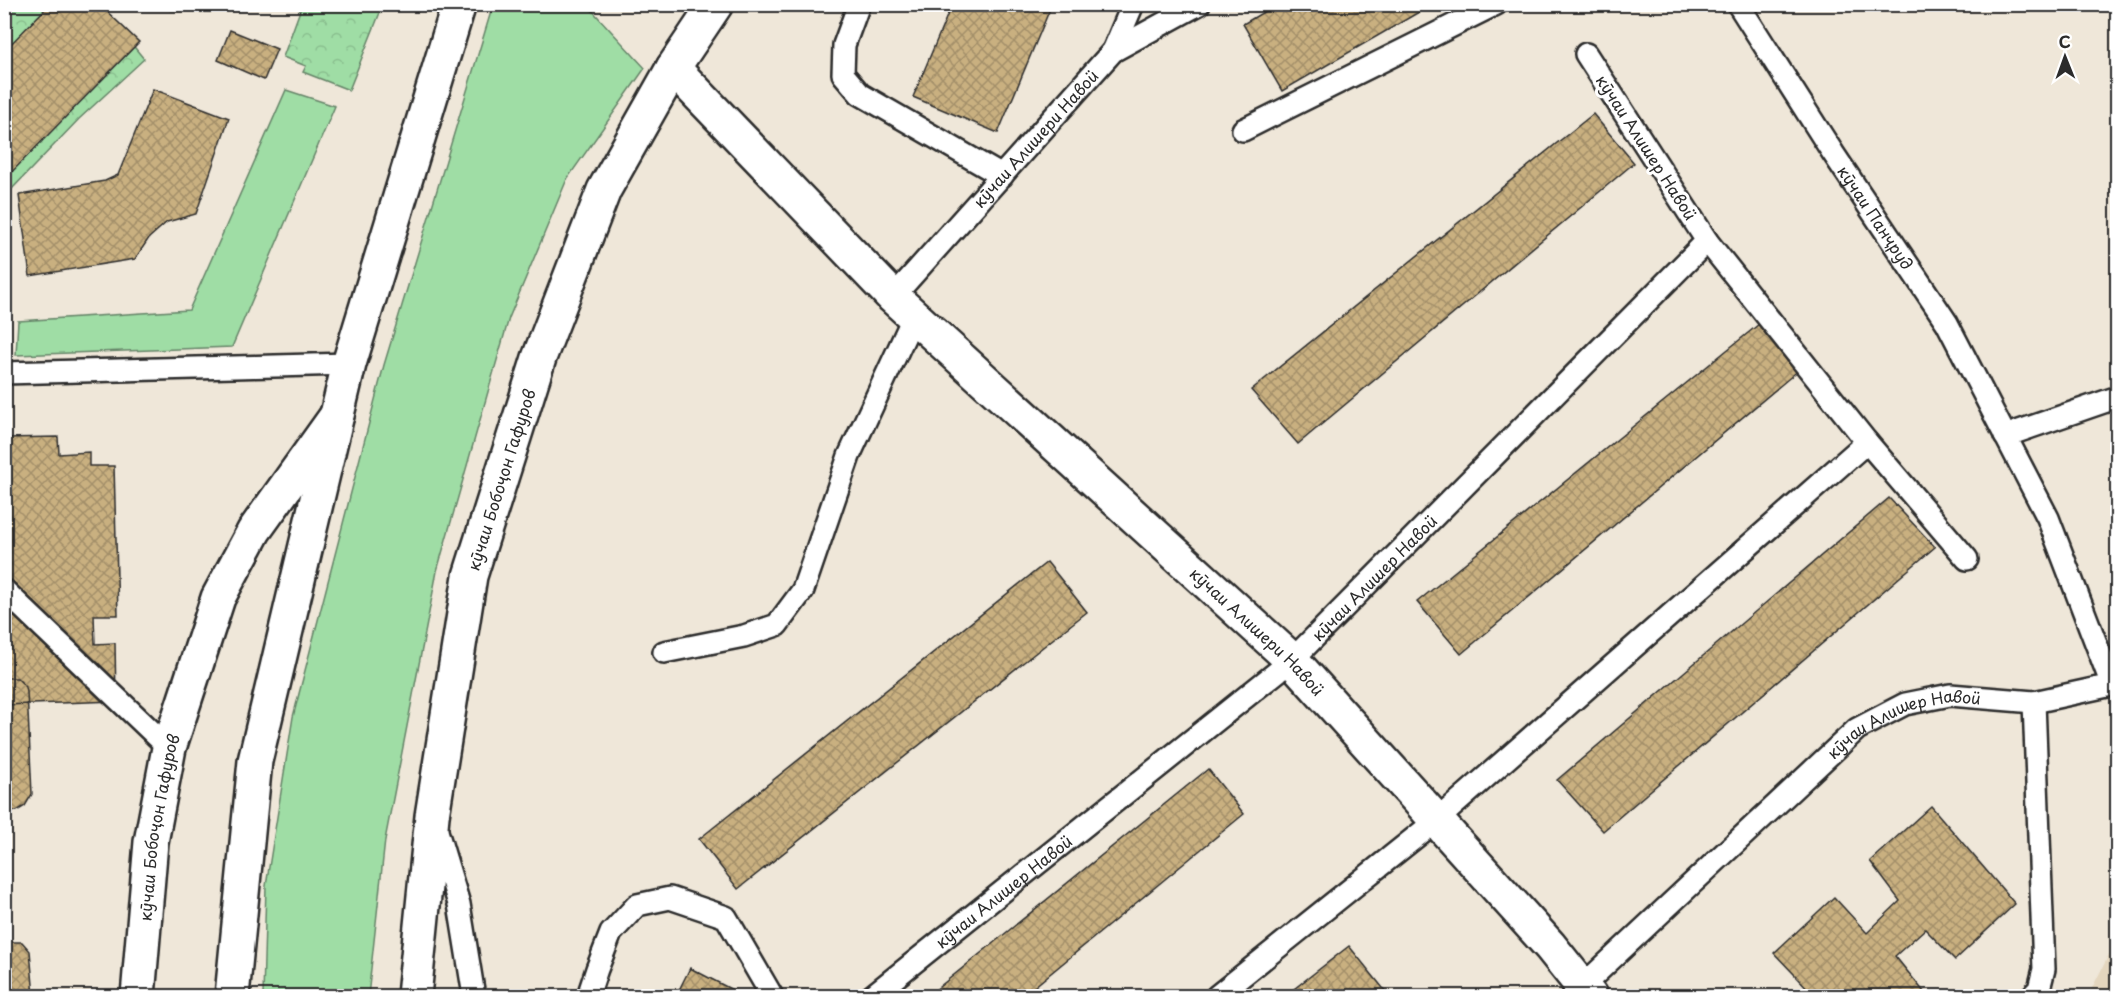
<svg xmlns="http://www.w3.org/2000/svg" width="2122" height="1001" font-family="'Playpen Sans',sans-serif">
<style>
.built{fill:#e4d6be}
.green{fill:#9fdda5;stroke:#658468;stroke-width:1.5}
.forest{fill:url(#forest-crowns);stroke:#658468;stroke-width:1.5}
.building{fill:url(#building-cross-hatch);stroke:#2b2b2b;stroke-width:1.5}
.lines{fill:none;stroke-linecap:round;stroke-linejoin:round}
.service-casing{stroke:#2b2b2b;stroke-width:26}
.minor-casing{stroke:#2b2b2b;stroke-width:38}
.tertiary-casing{stroke:#2b2b2b;stroke-width:38}
.secondary-casing{stroke:#2b2b2b;stroke-width:38}
.service{stroke:#fff;stroke-width:21}
.minor{stroke:#fff;stroke-width:33}
.tertiary{stroke:#fff;stroke-width:33}
.secondary{stroke:#fff;stroke-width:33}
.labels{text-anchor:middle;dominant-baseline:central;stroke-width:6;stroke-linejoin:round;paint-order:stroke}
.street-label{font-size:16px;fill:#2b2b2b;stroke:#fff}
</style>
<defs>
<pattern id="forest-crowns" width="20" height="18" patternUnits="userSpaceOnUse" patternTransform="scale(1.5)"><rect width="20" height="18" fill="#9fdda5"/><path d="M2 6a3 3 0 1 1 6 0M12 15a3 3 0 1 1 6 0" fill="none" stroke="#89be8e"/></pattern>
<pattern id="building-cross-hatch" width="8" height="8" patternUnits="userSpaceOnUse" patternTransform="scale(1.5)"><rect width="8" height="8" fill="#c9b080"/><path d="M0 0l8 8M0 8l8-8" fill="none" stroke="#a38f69"/></pattern>
</defs>
<rect width="100%" height="100%" fill="#efe7d9"/>
<filter id="ink" filterUnits="userSpaceOnUse"><feTurbulence type="fractalNoise" baseFrequency=".0167" numOctaves="2"/><feDisplacementMap in="SourceGraphic" scale="12" xChannelSelector="R" yChannelSelector="G"/><feConvolveMatrix kernelMatrix="1 2 1 2 8 2 1 2 1" color-interpolation-filters="sRGB"/></filter>
<g filter="url(#ink)">
<path class="built" d="M 2117,939 L 2117,996 L 2088,996 Z"/>
<path class="green" d="M 493,5 L 587,5 L 645,68 L 567,179 L 509,318 L 437,571 L 385,840 L 368,996 L 263,996 L 266,886 L 293,717 L 384,365 Z
M 286,90 L 335,106 L 232,347 L 16,355 L 18,321 L 189,310 Z"/>
<path class="forest" d="M 5,5 L 100,5 L 144,59 L 79,119 L 11,190 L 5,204 Z
M 302,5 L 383,5 L 349,90 L 303,72 L 306,66 L 283,57 Z"/>
<path class="building" d="M 50,4 L 99,4 L 139,42 L 4,180 L 4,51 Z
M 171,4 L 220,4 L 220,12 L 171,10 Z
M 952,4 L 1052,4 L 998,133 L 913,97 Z
M 1277,4 L 1433,4 L 1282,91 L 1243,24 Z
M 230,30 L 277,49 L 264,80 L 218,60 Z
M 153,89 L 229,118 L 196,214 L 167,222 L 149,238 L 135,259 L 30,276 L 19,195 L 105,181 L 118,175 Z
M 1593,114 L 1634,163 L 1298,444 L 1251,390 Z
M 1764,320 L 1800,369 L 1461,654 L 1417,602 Z
M 58,437 L 59,454 L 89,452 L 89,466 L 114,466 L 118,615 L 94,615 L 95,644 L 115,643 L 116,701 L 4,705 L 4,438 Z
M 1889,498 L 1935,547 L 1603,831 L 1557,780 Z
M 1047,562 L 1087,612 L 738,889 L 699,839 Z
M 4,678 L 17,678 L 26,687 L 27,692 L 32,794 L 25,806 L 17,811 L 4,811 Z
M 1208,769 L 1244,814 L 1023,996 L 928,996 Z
M 1931,806 L 2015,904 L 1955,960 L 1925,929 L 1895,956 L 1924,992 L 1920,996 L 1815,996 L 1774,953 L 1834,897 L 1867,933 L 1900,901 L 1870,861 Z
M 4,942 L 22,942 L 30,951 L 34,996 L 4,996 Z
M 1349,946 L 1387,993 L 1382,996 L 1285,996 Z
M 690,968 L 744,996 L 676,996 Z"/>
<g class="lines">
<defs>
<g id="service">
<path d="M 859,4 L 844,45 L 843,74 L 860,94 L 1002,176"/>
<path id="s1" d="M 1738,4 L 1833,153 L 1947,323 L 2048,518 L 2112,685 L 2118,684"/>
<path d="M 1113,51 L 1133,4"/>
<path d="M 1243,130 L 1496,4"/>
<path d="M 1707,241 L 1867,442 L 1967,559"/>
<path id="s2" d="M 893,297 L 1113,51 L 1199,4"/>
<path d="M 4,373 L 349,364"/>
<path d="M 2005,436 L 2118,397"/>
<path d="M 4,590 L 169,748"/>
<path d="M 664,652 L 744,636 L 777,625 L 803,590 L 849,456 L 914,316"/>
<path d="M 437,831 L 459,904 L 474,996"/>
<path id="s3" d="M 1574,994 L 1857,729 L 1905,704 L 1950,695 L 2034,702 L 2112,685"/>
<path d="M 588,996 L 597,969 L 611,933 L 637,905 L 670,898 L 726,917 L 772,996"/>
<path id="s4" d="M 872,996 L 1292,660 L 1707,241 L 1586,54"/>
<path d="M 1217,996 L 1437,820 L 1867,442"/>
<path d="M 2032,996 L 2039,989 L 2044,969 L 2034,702"/>
</g>
<g id="minor">
<path id="s5" d="M 138,996 L 151,842 L 169,748 L 218,598 L 254,531 L 337,415"/>
</g>
<g id="tertiary">
<path id="s6" d="M 673,68 L 893,297 L 1292,660 L 1550,946 L 1590,996"/>
</g>
<g id="secondary">
<path d="M 232,996 L 255,761 L 349,364 L 459,4"/>
<path id="s7" d="M 414,996 L 432,816 L 470,576 L 539,358 L 604,190 L 673,68 L 716,4"/>
</g>
</defs>
<use href="#service" class="service-casing"/>
<use href="#minor" class="minor-casing"/>
<use href="#tertiary" class="tertiary-casing"/>
<use href="#secondary" class="secondary-casing"/>
<use href="#service" class="service"/>
<use href="#minor" class="minor"/>
<use href="#tertiary" class="tertiary"/>
<use href="#secondary" class="secondary"/>
</g>
</g>
<g class="labels">
<g class="street-label">
<text stroke="none"><textPath href="#s2" startOffset="213">кӯчаи Алишери Навоӣ</textPath></text>
<text transform="translate(1647 147) rotate(57)">кӯчаи Алишер Навоӣ</text>
<text stroke="none"><textPath href="#s1" startOffset="254">кӯчаи Панҷруд</textPath></text>
<text stroke="none"><textPath href="#s7" startOffset="525">кӯчаи Бобоҷон Гафуров</textPath></text>
<text stroke="none"><textPath href="#s4" startOffset="654">кӯчаи Алишер Навоӣ</textPath></text>
<text stroke="none"><textPath href="#s6" startOffset="812">кӯчаи Алишери Навоӣ</textPath></text>
<text stroke="none"><textPath href="#s3" startOffset="434">кӯчаи Алишер Навоӣ</textPath></text>
<text stroke="none"><textPath href="#s5" startOffset="170">кӯчаи Бобоҷон Гафуров</textPath></text>
<text stroke="none"><textPath href="#s4" startOffset="168">кӯчаи Алишер Навоӣ</textPath></text>
</g>
</g>
<rect width="2122" height="1001" fill="none" stroke="#fff" stroke-width="24"/>
<rect x="12" y="12" width="2098" height="977" fill="none" stroke="#2b2b2b" stroke-width="2" filter="url(#ink)"/>
<g transform="translate(2065 57) rotate(359)" stroke="#ffffff" stroke-width="4.5" paint-order="stroke">
<path d="M0-4.5L10 22L0 15L-10 22Z" fill="#2b2b2b"/>
<text y="-9" font-size="16" font-weight="bold" text-anchor="middle" fill="#2b2b2b">С</text>
</g>
</svg>
